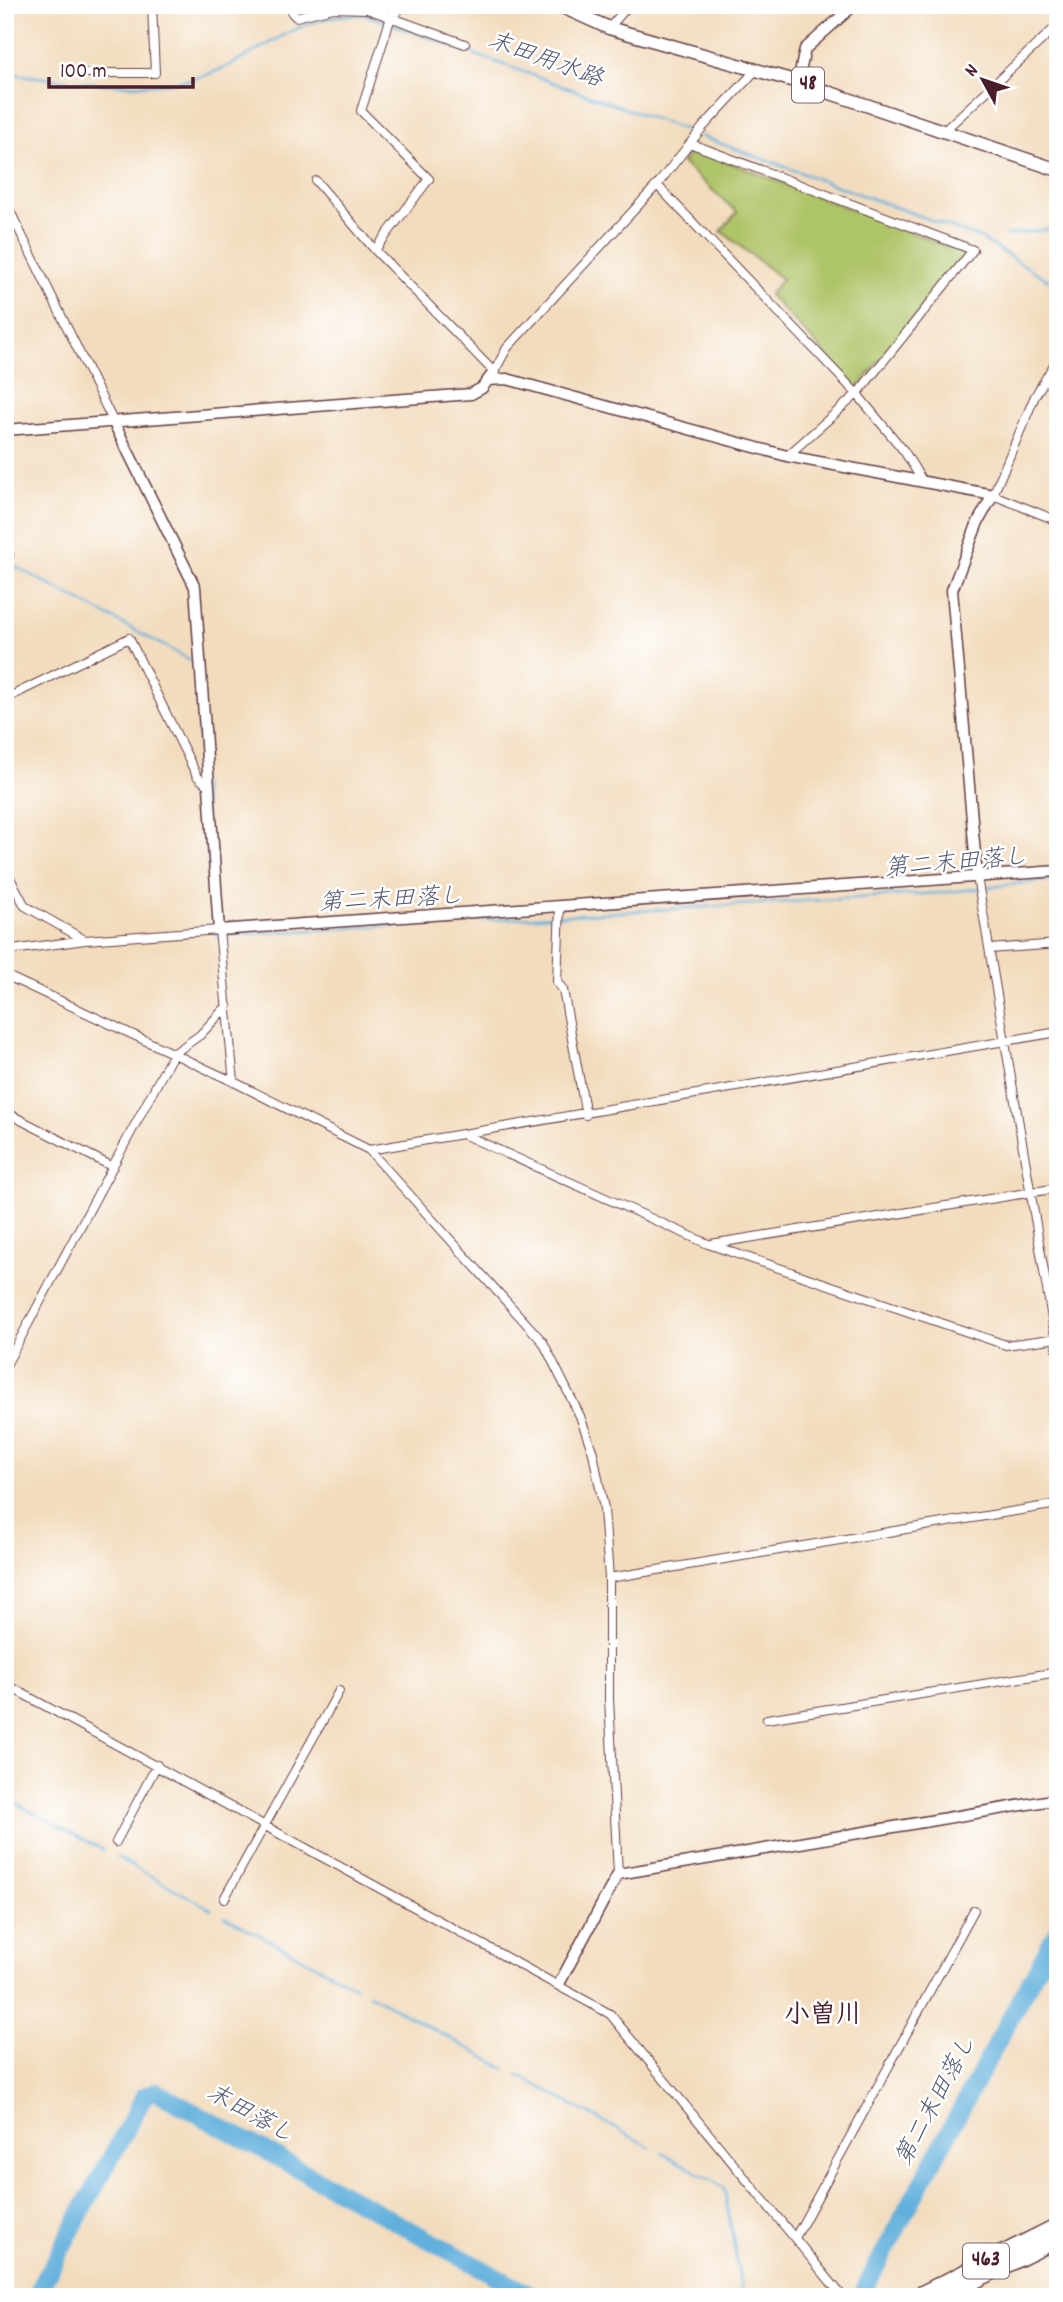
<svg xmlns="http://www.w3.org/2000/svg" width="1063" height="2302" font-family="Dekko,'Klee One',sans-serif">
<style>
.green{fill:#aec468;stroke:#7c724a;stroke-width:2}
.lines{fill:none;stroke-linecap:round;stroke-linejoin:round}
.stream{stroke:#62b0dc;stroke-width:2.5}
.river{stroke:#62b0dc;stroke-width:18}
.street-casing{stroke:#633b41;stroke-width:10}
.secondary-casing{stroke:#633b41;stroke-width:13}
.primary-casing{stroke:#633b41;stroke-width:15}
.highway-casing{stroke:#633b41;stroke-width:17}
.street{stroke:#fff;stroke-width:8}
.secondary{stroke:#fff;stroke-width:10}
.primary{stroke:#fff;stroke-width:12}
.highway{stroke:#fff;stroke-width:14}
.labels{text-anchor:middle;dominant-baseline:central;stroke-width:5;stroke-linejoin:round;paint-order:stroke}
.shield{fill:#fff;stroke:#80626b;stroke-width:2}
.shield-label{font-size:21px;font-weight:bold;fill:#4a1f2b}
.water-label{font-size:24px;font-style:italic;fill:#545972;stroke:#fff}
.quarter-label{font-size:26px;font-weight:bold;fill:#4a1f2b;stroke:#fff}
</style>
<rect width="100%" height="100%" fill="#fff"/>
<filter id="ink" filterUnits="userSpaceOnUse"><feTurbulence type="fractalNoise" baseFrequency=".0143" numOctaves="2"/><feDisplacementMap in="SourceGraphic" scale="14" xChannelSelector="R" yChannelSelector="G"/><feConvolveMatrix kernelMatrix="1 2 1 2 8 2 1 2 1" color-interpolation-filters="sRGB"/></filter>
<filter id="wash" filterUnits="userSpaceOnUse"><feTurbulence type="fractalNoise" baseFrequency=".00686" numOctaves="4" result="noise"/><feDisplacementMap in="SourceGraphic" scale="28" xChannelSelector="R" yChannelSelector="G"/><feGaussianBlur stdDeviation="1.57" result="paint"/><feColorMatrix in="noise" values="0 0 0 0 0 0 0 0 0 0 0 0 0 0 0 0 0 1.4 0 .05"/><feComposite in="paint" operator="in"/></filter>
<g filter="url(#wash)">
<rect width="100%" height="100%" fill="#f2dcbd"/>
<path class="green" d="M 694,149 L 965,253 L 858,388 L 769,295 L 782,279 L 721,231 L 737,212 L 682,163 Z"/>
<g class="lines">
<path class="stream" d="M 5,73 C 66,80 144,94 203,76 C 262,57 299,10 366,15 L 693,133
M 700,136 L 980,238 L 1058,286
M 1006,235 L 1058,228
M 5,561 L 196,663
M 196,680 L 201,775
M 202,785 L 215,936 L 939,893 L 1058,879
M 5,1797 L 103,1850
M 116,1857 L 211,1909
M 224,1916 L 356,1987
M 369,1994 L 506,2069
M 518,2075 L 650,2147
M 662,2153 L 724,2187 L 743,2297"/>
<path class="river" d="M 35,2297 L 145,2095 L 155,2091 L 534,2297
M 860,2297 L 1058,1929"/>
</g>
</g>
<g filter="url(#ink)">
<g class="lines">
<defs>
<path id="street" d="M 293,5 L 292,13 L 296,17 L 333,8 L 367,9 L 465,44
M 609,28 L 629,5
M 82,73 L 155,73 L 152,5
M 945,130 L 1058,25
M 692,144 L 973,250 L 857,394 L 787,456
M 316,181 L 375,250 L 494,372 L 507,348 L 657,185 L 703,127 L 756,70
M 657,185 L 857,394 L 904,451 L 923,482
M 5,201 L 113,421
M 375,250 L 429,179 L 361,111 L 391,17 L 404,5
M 1058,358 L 1035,396 L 993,495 L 1058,521
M 5,547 L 9,555 L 5,557
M 5,699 L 129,638 L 197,776 L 206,784
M 5,869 L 25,906 L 85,940
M 977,877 L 1058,1354
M 560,906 L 557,982 L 563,990 L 586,1115
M 990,949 L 1058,944
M 5,951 L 85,940 L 219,930 L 234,1082
M 5,975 L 234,1082 L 369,1150 L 543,1342 L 580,1416 L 593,1453 L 604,1509 L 609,1578 L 609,1699 L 618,1874
M 5,1112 L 113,1167
M 465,1135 L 708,1244 L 1006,1345 L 1058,1338
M 369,1150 L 1058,1032
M 711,1244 L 1058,1188
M 5,1367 L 173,1054 L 200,1035 L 227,1006
M 609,1578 L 1058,1504
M 5,1684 L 610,2014 L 843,2297
M 767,1719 L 1058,1672
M 116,1842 L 157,1765
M 224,1899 L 339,1691
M 795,2238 L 974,1910"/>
<path id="secondary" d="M 798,82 L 805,49 L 854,5
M 488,380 L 507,379 L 787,456 L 993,495 L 978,522 L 952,590 L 977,877
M 113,421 L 195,587 L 219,930 L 1058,871
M 5,430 L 471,394 L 482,388 L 494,372
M 559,1984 L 618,1874 L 1058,1799"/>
<path id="primary" d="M 558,5 L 609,28 L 798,82 L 1058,170"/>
<path id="highway" d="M 914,2297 L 1058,2225
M 943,2297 L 1058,2240"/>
</defs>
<use href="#street" class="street-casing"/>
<use href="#secondary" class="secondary-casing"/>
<use href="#primary" class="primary-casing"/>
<use href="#highway" class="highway-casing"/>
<use href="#street" class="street"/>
<use href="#secondary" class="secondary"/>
<use href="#primary" class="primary"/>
<use href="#highway" class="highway"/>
</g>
</g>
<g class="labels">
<g class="shield">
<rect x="792" y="67.5" width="32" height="35" rx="5"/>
<rect x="963" y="2243.5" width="46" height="35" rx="5"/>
</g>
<g class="shield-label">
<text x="808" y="85">48</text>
<text x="986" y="2261">463</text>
</g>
<g class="water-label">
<text transform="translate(545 61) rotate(20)">末田用水路</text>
<text transform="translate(956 864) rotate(-5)">第二末田落し</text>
<text transform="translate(391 901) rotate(-3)">第二末田落し</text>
<text transform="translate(937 2101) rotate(-62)">第二末田落し</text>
<text transform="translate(250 2115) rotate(29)">末田落し</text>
</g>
<g class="quarter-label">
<text x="823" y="2016">小曽川</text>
</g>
</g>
<rect width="1063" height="2302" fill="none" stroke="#fff" stroke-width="28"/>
<g transform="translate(983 80) rotate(310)" stroke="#ffffff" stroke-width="5" paint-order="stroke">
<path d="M0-5L12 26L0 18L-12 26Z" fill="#4a1f2b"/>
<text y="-10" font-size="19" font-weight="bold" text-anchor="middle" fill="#4a1f2b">N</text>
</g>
<path d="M49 77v10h144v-10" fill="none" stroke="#4a1f2b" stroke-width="3.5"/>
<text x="60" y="77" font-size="21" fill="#4a1f2b" stroke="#ffffff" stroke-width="5" paint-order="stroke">100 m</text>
</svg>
